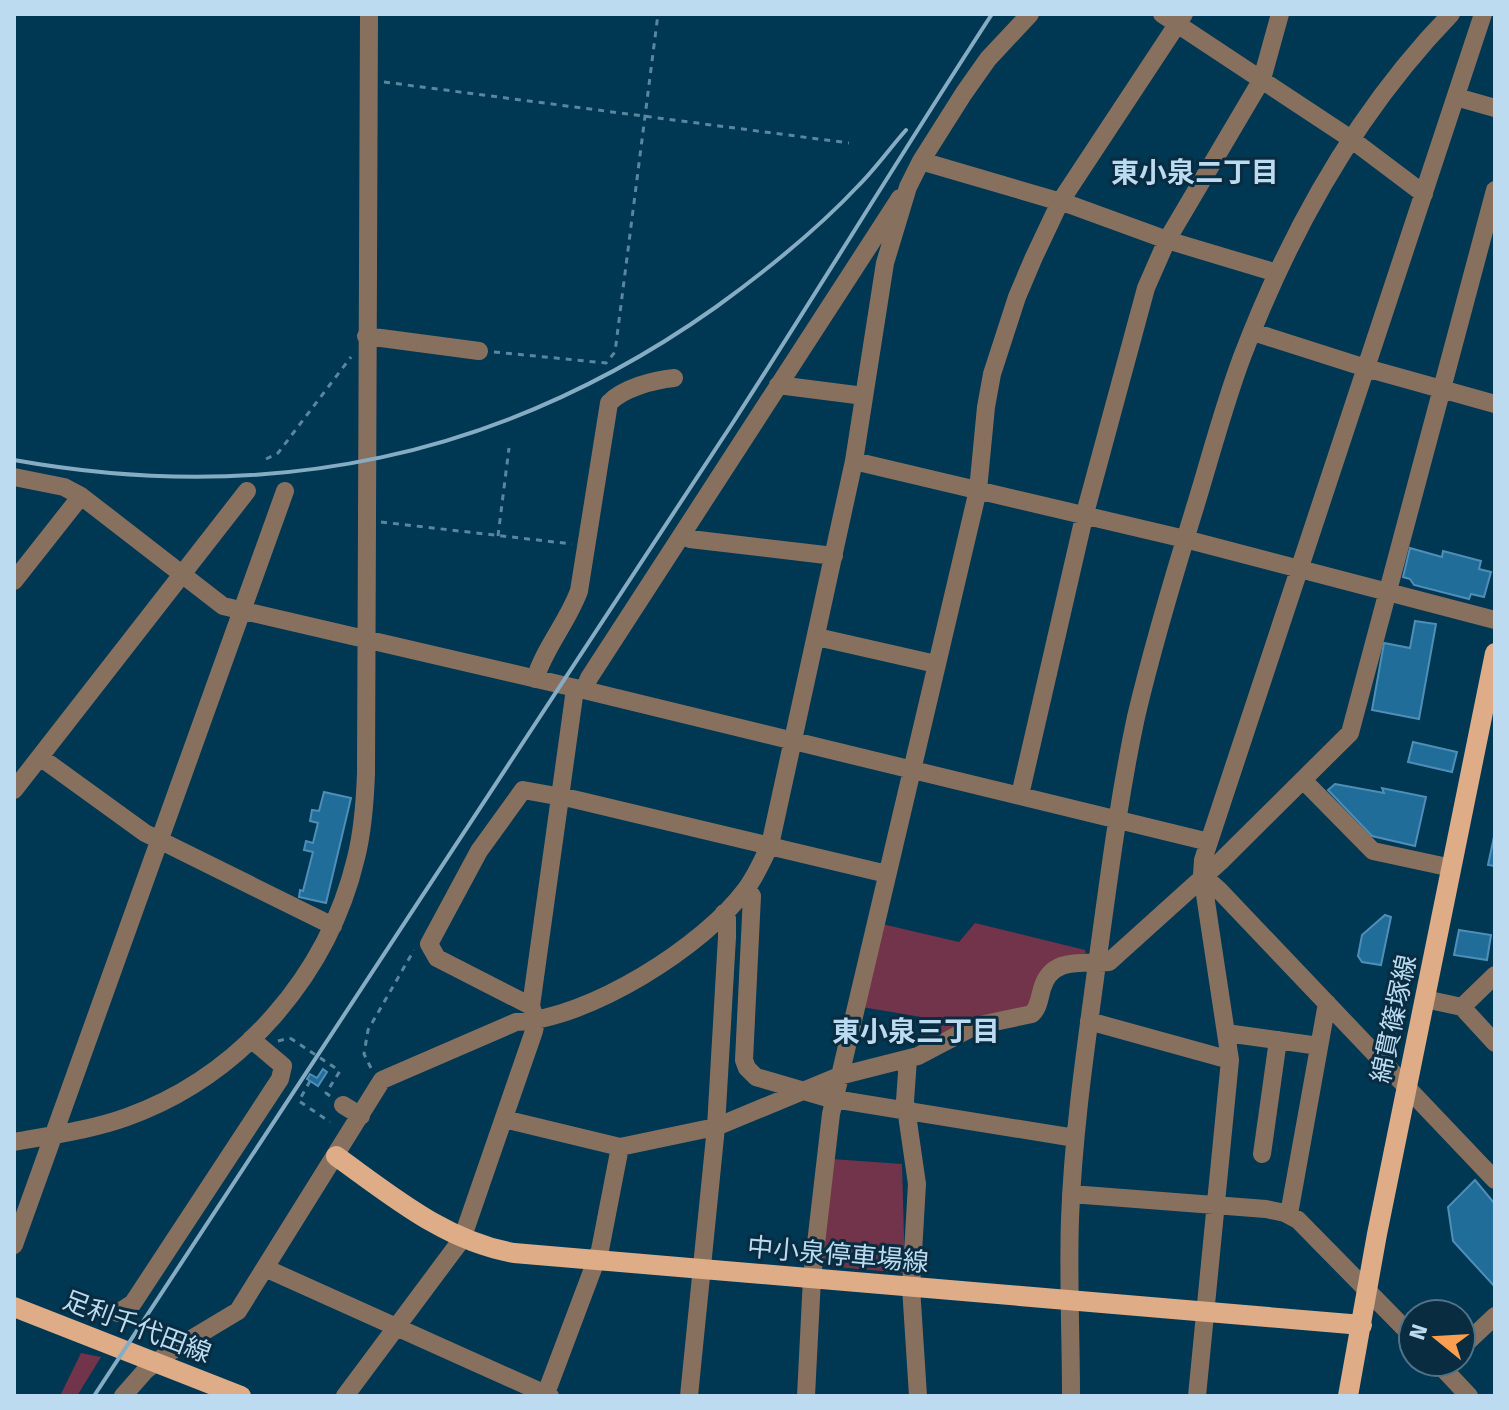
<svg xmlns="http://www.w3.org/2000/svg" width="1509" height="1410" font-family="'Fira Sans','Noto Sans JP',sans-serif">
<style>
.green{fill:#72344a}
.building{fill:#216d99;stroke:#4f8eb7;stroke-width:2}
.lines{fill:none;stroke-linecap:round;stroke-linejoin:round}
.path{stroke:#5a869f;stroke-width:3;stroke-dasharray:6 6;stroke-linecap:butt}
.minor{stroke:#88705e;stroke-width:18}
.major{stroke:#dead87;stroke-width:20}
.rail{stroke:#86acc3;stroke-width:4}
.path-bridge{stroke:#5a869f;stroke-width:3;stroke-dasharray:6 6;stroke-linecap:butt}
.labels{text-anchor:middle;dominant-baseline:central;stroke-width:6;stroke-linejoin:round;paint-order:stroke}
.street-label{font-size:26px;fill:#bcdbf1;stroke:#092c40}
.neighbourhood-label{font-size:28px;font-weight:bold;fill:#bcdbf1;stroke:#092c40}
</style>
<rect width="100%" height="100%" fill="#003753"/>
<path class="green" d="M 975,923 L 1085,950 L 1086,953 C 1046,958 1040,969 1032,1007 L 920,1046 L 921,1017 L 862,1007 L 882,924 L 959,942 Z
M 832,1159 L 902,1164 L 905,1273 L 825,1266 L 820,1258 Z
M 81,1353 L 101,1357 L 77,1396 L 60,1396 Z"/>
<path class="building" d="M 1410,548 L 1442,557 L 1443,551 L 1481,561 L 1479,569 L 1491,572 L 1484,597 L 1471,594 L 1469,599 L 1414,585 L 1410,579 L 1403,577 Z
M 1415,621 L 1436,624 L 1419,719 L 1372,710 L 1384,643 L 1410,648 Z
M 1413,742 L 1457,752 L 1452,772 L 1408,762 Z
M 1335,784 L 1384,793 L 1382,788 L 1426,797 L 1415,846 L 1372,836 L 1328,790 Z
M 324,792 L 351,798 L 326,903 L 299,897 L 300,890 L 303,891 L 313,852 L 304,850 L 306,841 L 313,843 L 318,823 L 310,821 L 312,810 L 319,811 Z
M 1495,832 L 1495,866 L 1488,865 Z
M 1385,915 L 1391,917 L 1381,965 L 1362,962 L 1358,956 L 1362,935 Z
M 1459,930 L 1491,935 L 1487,960 L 1454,955 Z
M 323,1069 L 327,1072 L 318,1086 L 307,1079 L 310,1074 L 317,1078 Z
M 1475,1180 L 1495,1204 L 1495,1287 L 1453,1241 L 1448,1207 Z"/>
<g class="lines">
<path class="path" d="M 384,82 L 849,143
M 494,352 L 606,363 L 615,352 L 658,14
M 266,459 L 278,453 L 351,357
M 381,522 L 572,544
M 498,536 L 509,448
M 278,1041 L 290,1038
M 371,1068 L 364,1054 L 368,1030 L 414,950
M 310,1081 L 299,1101 L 330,1122
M 330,1096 L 326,1093 L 340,1071"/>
<path class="minor" d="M 1162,14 L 1351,139 L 1424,194
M 1456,97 L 1495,108
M 921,161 L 1071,205 L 1167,240 L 1277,273
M 1253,332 L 1366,368 L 1495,404
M 366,336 L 479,351
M 778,385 L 864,396
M 854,461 L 1185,539 L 1495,620
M 14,477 L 64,487 L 81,496 L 223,606 L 584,690 L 1209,842
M 683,535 L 690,539 L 834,556
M 14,581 L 81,496
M 817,637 L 936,664
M 535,679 C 545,647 567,623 579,591 L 609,403 C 623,388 654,380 674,378
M 584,690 L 589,678 L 900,198
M 40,757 L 145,833 L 333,926
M 1303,780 L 1373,851 L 1452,868
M 14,790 L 247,491
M 1020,795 L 1084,517 L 1146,288 L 1167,240 L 1262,79 L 1280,14
M 1202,875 L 1219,890 L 1495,1180
M 747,888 L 752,896 L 744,1060 L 747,1068 L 756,1077 L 828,1098 L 1075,1138
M 1425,999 L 1462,1007 L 1495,1043
M 531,1006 L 437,958 L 429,944 L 479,851 L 523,790 L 573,799 L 887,874
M 1462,1007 L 1495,975
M 1089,1021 L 1230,1060
M 1226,1033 L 1319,1046
M 908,1059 L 905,1101 L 917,1184 L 911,1287 L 918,1396
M 343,1105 L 361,1116
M 504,1119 L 620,1147 L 701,1130 L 716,1127 L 839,1076 L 918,1056 L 975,1026 L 1032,1014 C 1039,1007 1039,999 1042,989 C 1051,956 1083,964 1109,962 L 1221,861 L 1350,733 L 1495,190
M 14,1142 C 52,1135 91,1130 127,1117 C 241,1076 328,975 356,858 C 363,830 365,802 366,773 L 369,14
M 1262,1154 L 1278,1040
M 1071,1194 L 1266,1209 L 1285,1213 L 1298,1220 L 1413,1337
M 1289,1214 L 1327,1003
M 14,1245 L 285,491
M 265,1268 L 550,1396
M 118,1313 L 133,1303 L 280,1079 L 283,1066 L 251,1039
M 1461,1348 L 1495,1316
M 1437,1362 L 1469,1396
M 123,1396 L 145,1371 L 168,1353 L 238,1311 L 382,1080 L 516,1022 C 589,1019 704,946 746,889 C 756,876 763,859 770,845 L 854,461 L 885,263 L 908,187 L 921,161 L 964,93 L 988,59 L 1030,14
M 345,1396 L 462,1239 L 534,1031 L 536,1021 L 531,1006 L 575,689
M 545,1396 L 600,1250 L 620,1147
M 689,1396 L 716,1127 L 727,937 L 727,918 L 724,913
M 806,1396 L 812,1278 L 831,1114 L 978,490 L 986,407 L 992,374 L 1017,297 L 1034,257 L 1060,202 L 1184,14
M 1071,1396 C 1071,1337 1068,1278 1070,1219 C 1073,1136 1085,1053 1096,971 C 1108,886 1118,801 1136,717 C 1153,645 1174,575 1196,504 C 1211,455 1224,405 1242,357 C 1290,231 1356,112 1451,14
M 1197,1396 L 1230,1060 L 1202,875 L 1203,860 L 1483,14"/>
<path class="major" d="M 336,1156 C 392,1196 445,1241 514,1253 L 1362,1325
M 14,1307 L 241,1396
M 1348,1396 L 1377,1234 L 1495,653"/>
<path class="rail" d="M 14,460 C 270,506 503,458 716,307 C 767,270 816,231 859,185 C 876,168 890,148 906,130
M 94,1396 L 734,421 C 821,286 904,149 992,14"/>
<path class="path-bridge" d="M 290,1038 L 340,1071"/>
</g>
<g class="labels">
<g class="street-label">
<text transform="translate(1394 1019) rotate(-78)">綿貫篠塚線</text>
<text transform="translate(838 1255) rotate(5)">中小泉停車場線</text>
<text transform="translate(137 1327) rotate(21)">足利千代田線</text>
</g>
<g class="neighbourhood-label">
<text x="1195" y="172">東小泉二丁目</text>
<text x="916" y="1031">東小泉三丁目</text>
</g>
</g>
<rect width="1509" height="1410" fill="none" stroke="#bcdbf1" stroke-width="32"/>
<g transform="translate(1437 1338) rotate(288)"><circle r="38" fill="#092c40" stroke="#517287" stroke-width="2"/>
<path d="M0-6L14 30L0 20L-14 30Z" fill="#fa9f4f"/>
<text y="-12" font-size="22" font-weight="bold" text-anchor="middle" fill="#bcdbf1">N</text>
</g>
</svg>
